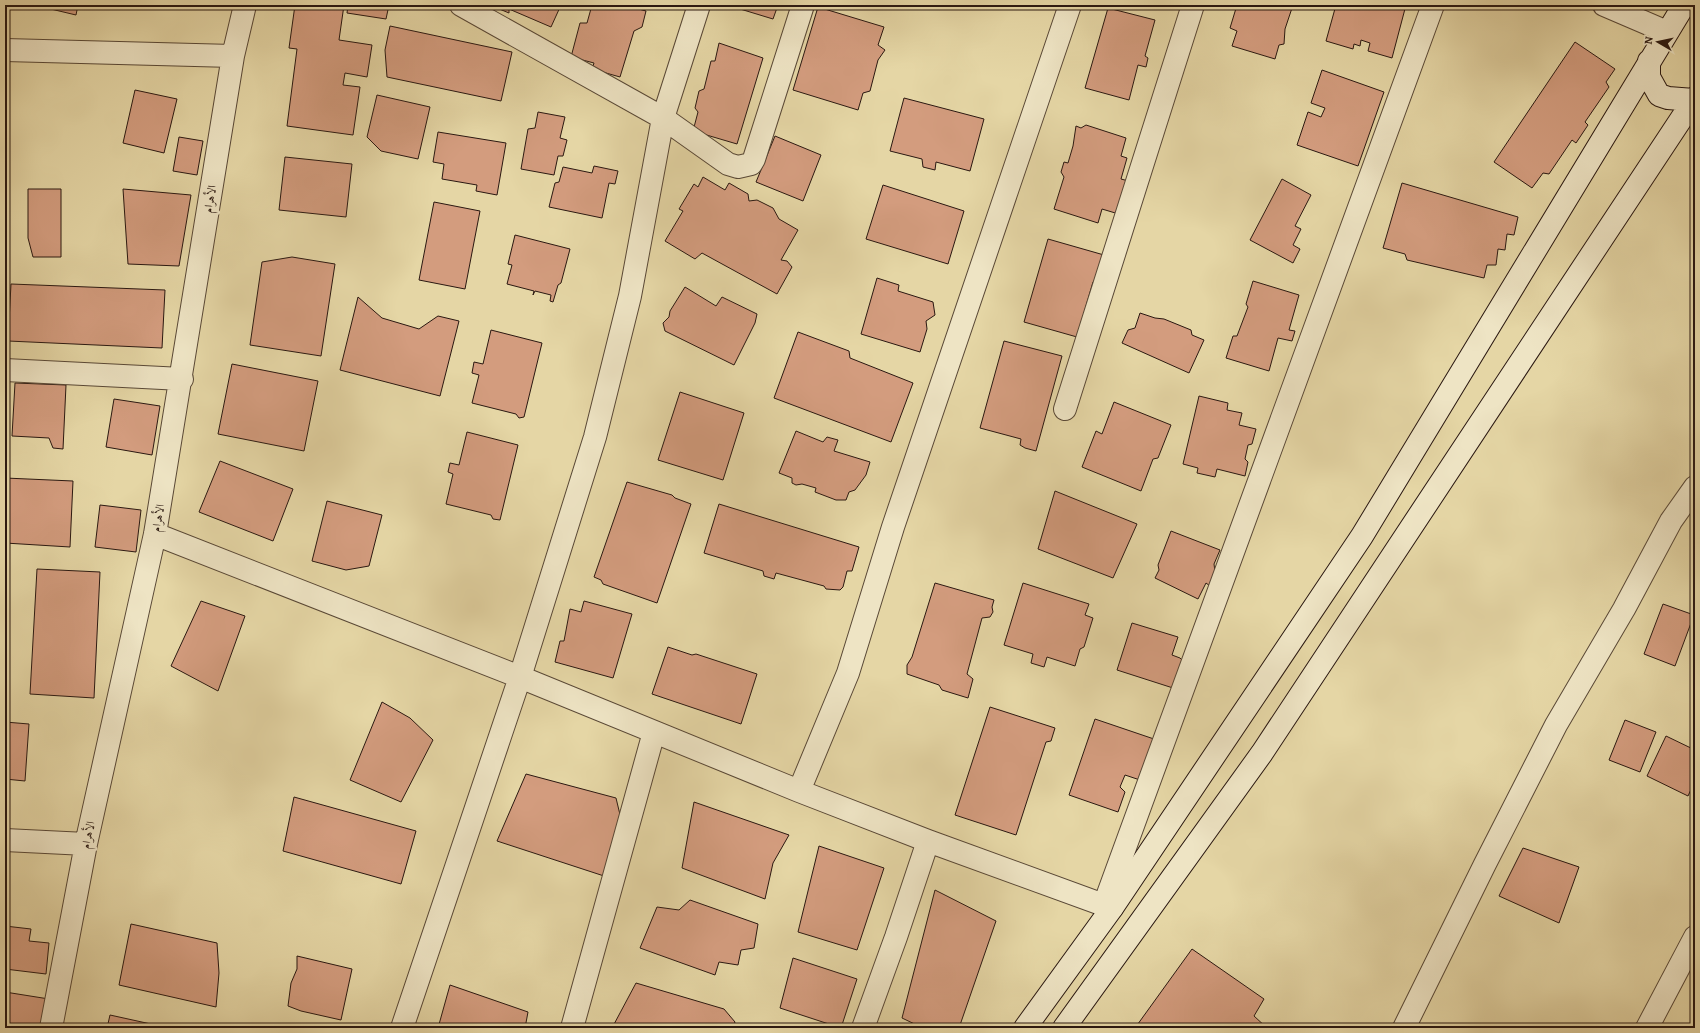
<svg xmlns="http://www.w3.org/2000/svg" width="1700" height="1033" font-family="Alegreya,Amiri,serif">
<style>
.building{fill:#d39c7e;stroke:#2a1811}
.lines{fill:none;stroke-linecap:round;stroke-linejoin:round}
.street-casing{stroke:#594836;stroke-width:24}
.secondary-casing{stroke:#2a1811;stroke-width:24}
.street{stroke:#eee4c4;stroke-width:22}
.secondary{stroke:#eee4c4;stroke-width:22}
.labels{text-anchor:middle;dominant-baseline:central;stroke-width:4;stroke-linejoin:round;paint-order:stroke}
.street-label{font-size:12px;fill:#2a1811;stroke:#eee4c4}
</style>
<rect width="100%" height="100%" fill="#e5d6a5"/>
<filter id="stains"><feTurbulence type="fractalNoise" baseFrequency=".005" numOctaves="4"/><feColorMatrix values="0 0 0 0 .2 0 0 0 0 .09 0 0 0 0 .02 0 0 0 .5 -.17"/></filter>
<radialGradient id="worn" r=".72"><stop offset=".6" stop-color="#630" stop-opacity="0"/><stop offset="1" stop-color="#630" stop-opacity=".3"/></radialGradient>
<path class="building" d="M 34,5 L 78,5 L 76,15 Z
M 295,5 L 344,5 L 339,40 L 372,45 L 367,77 L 345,73 L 343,85 L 360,87 L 353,135 L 287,126 L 297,49 L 289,48 Z
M 348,5 L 389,5 L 386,19 L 347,13 Z
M 495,5 L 561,5 L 551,27 L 509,9 L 509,13 L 497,8 Z
M 592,5 L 624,5 L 646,11 L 642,27 L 634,31 L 620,77 L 592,69 L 594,63 L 571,57 L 580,23 L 587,23 Z
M 727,5 L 778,5 L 773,19 Z
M 1237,5 L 1293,5 L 1285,29 L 1284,44 L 1279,45 L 1275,59 L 1232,46 L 1237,31 L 1230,28 Z
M 1336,5 L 1406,5 L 1392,58 L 1368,51 L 1370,43 L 1361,40 L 1360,46 L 1354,44 L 1353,49 L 1326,41 Z
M 818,7 L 884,27 L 878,45 L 885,50 L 878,60 L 870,91 L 863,93 L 858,110 L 793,90 Z
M 1108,8 L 1155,20 L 1145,56 L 1148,58 L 1146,67 L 1138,65 L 1129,100 L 1085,88 Z
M 390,26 L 512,52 L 501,101 L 387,77 L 385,50 Z
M 1575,42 L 1615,69 L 1606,82 L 1609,87 L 1585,122 L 1588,125 L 1576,143 L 1572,140 L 1549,174 L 1543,173 L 1532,188 L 1494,162 Z
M 719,43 L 763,58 L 737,144 L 693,131 L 698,112 L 695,108 L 699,91 L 704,89 L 711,61 L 715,61 Z
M 1322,70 L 1384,92 L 1358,166 L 1297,145 L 1308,112 L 1321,117 L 1325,108 L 1311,103 Z
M 135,90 L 177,99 L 164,153 L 123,143 Z
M 377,95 L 430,107 L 418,159 L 381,151 L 367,137 Z
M 904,98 L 984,119 L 970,171 L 936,162 L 935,170 L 923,167 L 922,159 L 890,151 Z
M 538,112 L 565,117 L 560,138 L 567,140 L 563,156 L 558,156 L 554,175 L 521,169 L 528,129 L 535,128 Z
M 1086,125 L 1126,138 L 1121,156 L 1127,158 L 1121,179 L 1132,182 L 1122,215 L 1102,209 L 1098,223 L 1054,209 L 1064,177 L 1061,172 L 1064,162 L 1068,163 L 1073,146 L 1076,126 L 1081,128 Z
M 438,132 L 506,143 L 497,195 L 476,191 L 477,185 L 442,179 L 444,164 L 433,162 Z
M 775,136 L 821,155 L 803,201 L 756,182 Z
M 179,137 L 203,141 L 197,175 L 173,171 Z
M 285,157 L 352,164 L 346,217 L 279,210 Z
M 594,166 L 618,171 L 615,184 L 609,183 L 602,218 L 549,207 L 555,183 L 559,182 L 563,167 L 592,173 Z
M 703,177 L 725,190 L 729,183 L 748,194 L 749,201 L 757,200 L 773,208 L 779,219 L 798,230 L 781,260 L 787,261 L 792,267 L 777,294 L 702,253 L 695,259 L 665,241 L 683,211 L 679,209 L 694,184 L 698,187 Z
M 1282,179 L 1311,195 L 1295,226 L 1301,229 L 1293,245 L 1300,249 L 1293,263 L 1250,240 Z
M 1402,183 L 1518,217 L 1514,235 L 1507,234 L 1505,250 L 1498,249 L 1496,265 L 1487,265 L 1484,278 L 1407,260 L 1405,254 L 1383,248 Z
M 883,185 L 964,211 L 948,264 L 866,239 Z
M 28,189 L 61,189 L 61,257 L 33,257 L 28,238 Z
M 123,189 L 191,195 L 179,266 L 128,264 Z
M 434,202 L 480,211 L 465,289 L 419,280 Z
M 515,235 L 570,249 L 561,283 L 558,285 L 553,302 L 550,301 L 551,295 L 535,291 L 533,295 L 534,291 L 507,284 L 512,265 L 508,264 Z
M 1048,239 L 1104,255 L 1097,278 L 1093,282 L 1077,337 L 1024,322 Z
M 292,257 L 335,264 L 321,356 L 250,345 L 262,262 Z
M 877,278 L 899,285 L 898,291 L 933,302 L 935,315 L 926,321 L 927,329 L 920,352 L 861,334 Z
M 1253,281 L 1299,295 L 1289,330 L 1295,331 L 1292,341 L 1278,338 L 1269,371 L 1226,358 L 1233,336 L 1237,336 L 1248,307 L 1246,304 Z
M 11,284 L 165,290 L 162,348 L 8,341 Z
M 685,287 L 716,306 L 722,297 L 757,314 L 755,323 L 734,365 L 665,331 L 663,323 L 669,317 L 670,311 Z
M 358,297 L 382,318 L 419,329 L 438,316 L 459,321 L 440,396 L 340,370 Z
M 1140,313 L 1155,318 L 1164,319 L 1191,330 L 1192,335 L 1204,340 L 1189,373 L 1122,343 L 1128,330 L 1135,328 Z
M 491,330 L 542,343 L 524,417 L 519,418 L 516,414 L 472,403 L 479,375 L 472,373 L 474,362 L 483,364 Z
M 798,332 L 849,351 L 850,358 L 913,383 L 891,442 L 774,398 Z
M 1004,341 L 1062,356 L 1036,451 L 1025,448 L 1020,445 L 1021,439 L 980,428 Z
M 232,364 L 318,381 L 304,451 L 218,434 Z
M 15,383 L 66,385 L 63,449 L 53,448 L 49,438 L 12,436 Z
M 680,392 L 744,413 L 723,480 L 658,460 Z
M 1199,396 L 1228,403 L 1227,410 L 1242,413 L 1239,425 L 1256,429 L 1252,444 L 1248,445 L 1245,459 L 1248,462 L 1245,476 L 1217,469 L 1215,477 L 1197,473 L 1198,468 L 1183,464 Z
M 114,399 L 160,406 L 152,455 L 106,447 Z
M 1114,402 L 1171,425 L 1158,458 L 1153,459 L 1141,491 L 1082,467 L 1096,431 L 1102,434 Z
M 796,431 L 823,442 L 827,437 L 838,440 L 834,451 L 870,462 L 866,475 L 855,490 L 849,492 L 846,500 L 836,500 L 815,492 L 816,488 L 802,484 L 796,485 L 792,483 L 792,478 L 779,473 Z
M 467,432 L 518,445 L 500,520 L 493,519 L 491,515 L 446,504 L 453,474 L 448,472 L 450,463 L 459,465 Z
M 220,461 L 293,489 L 273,541 L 199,512 Z
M 5,478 L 73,481 L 70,547 L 5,543 Z
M 627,482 L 672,495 L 675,498 L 691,504 L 657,603 L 603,584 L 601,580 L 594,577 Z
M 1055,491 L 1137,524 L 1113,578 L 1038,549 Z
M 327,501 L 382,515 L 369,566 L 346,570 L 312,561 Z
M 719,504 L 859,547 L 852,571 L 847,571 L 843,587 L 840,590 L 826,589 L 824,586 L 776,573 L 774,579 L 764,576 L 763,571 L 704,553 Z
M 100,505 L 141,510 L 136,552 L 95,547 Z
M 1171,531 L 1220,550 L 1214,564 L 1215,572 L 1210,586 L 1206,583 L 1198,599 L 1155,578 L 1159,570 L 1158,565 Z
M 37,569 L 100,572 L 94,698 L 30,694 Z
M 935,583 L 994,600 L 992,607 L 993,612 L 990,617 L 982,618 L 967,674 L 973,679 L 968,698 L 942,690 L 939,685 L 907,674 L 907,665 L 912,657 Z
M 1023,583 L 1089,604 L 1085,615 L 1093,618 L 1084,647 L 1080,649 L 1075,666 L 1047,657 L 1044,667 L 1031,663 L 1033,654 L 1004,645 Z
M 201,601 L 245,616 L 218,691 L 171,666 Z
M 584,601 L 632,614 L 613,678 L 555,662 L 560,641 L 564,641 L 570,609 L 581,612 Z
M 1663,604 L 1694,615 L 1675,666 L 1644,654 Z
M 1132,623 L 1178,637 L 1172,655 L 1180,658 L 1183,661 L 1173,688 L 1117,670 Z
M 668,647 L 692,655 L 696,654 L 757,674 L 741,724 L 652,694 Z
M 382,702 L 410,718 L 433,740 L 401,802 L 350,780 Z
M 990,707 L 1055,728 L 1051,741 L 1046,742 L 1016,835 L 955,815 Z
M 1095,719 L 1154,739 L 1140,780 L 1125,775 L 1120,787 L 1125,792 L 1118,812 L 1069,795 Z
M 1625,720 L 1656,732 L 1640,772 L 1609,760 Z
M 5,722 L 29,724 L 25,781 L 5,779 Z
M 1666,736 L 1695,750 L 1695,781 L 1688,796 L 1647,776 Z
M 526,774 L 616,798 L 622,823 L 604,876 L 497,841 Z
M 294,797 L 416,831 L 401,884 L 283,851 Z
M 694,802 L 789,835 L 773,863 L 765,899 L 682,868 Z
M 819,846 L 884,868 L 857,950 L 798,932 Z
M 1523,848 L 1579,867 L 1559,923 L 1499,896 Z
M 935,890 L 996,921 L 959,1028 L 923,1028 L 902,1018 Z
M 690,900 L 758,924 L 754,948 L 741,950 L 738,965 L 719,962 L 715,975 L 640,948 L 657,907 L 679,910 Z
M 131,924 L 217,943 L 219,973 L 216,1007 L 119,985 Z
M 5,926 L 31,929 L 29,941 L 49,943 L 46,974 L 5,969 Z
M 1192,949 L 1264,999 L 1254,1016 L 1267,1028 L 1135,1028 Z
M 297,956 L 352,969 L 341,1020 L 301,1011 L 288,1006 L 291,983 L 297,969 Z
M 793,958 L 857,979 L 841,1028 L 780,1008 Z
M 636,983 L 724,1009 L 735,1022 L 733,1028 L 612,1028 Z
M 450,985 L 528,1012 L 525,1028 L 438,1028 Z
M 5,992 L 49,999 L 44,1028 L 5,1028 Z
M 110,1015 L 169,1028 L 107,1028 Z"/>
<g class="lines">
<defs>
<path id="street" d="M 461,5 L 663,118 L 728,164 L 738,167 L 751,164 L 754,159 L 803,5
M 1604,5 L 1667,32
M 5,50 L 233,56
M 5,370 L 182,379
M 1065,409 L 1193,5
M 155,534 L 520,677 L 799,791 L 928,841 L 1112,908
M 799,791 L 848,673 L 893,527 L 1070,5
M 5,840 L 86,844
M 1104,905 L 1433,5
M 51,1028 L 86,844 L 155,534 L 233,56 L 245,5
M 402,1028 L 520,677 L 595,437 L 630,296 L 663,118 L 699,5
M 572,1028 L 654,732
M 863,1028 L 896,937 L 928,841
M 1404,1028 L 1485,864 L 1556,725 L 1624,609 L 1671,521 L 1695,487
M 1647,1028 L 1695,937"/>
<path id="secondary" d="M 1649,61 L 1649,77 L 1659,95 L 1668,98 L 1694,100
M 1025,1028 L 1112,908 L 1362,536 L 1684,5
M 1064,1028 L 1262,753 L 1695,98"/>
</defs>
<use href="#street" class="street-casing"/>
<use href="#secondary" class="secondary-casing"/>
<use href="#street" class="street"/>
<use href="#secondary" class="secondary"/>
</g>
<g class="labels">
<g class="street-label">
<text transform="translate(210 199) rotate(-81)">الأهرام</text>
<text transform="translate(158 518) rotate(-80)">الأهرام</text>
<text transform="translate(88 835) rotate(-78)">الأهرام</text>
</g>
</g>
<rect width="1700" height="1033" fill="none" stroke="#e5d6a5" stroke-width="20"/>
<rect x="6" y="6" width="1688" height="1021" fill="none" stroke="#2a1811" stroke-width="2"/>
<rect x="10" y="10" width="1680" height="1013" fill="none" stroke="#2a1811"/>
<g transform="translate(1658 42) rotate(279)" stroke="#eee4c4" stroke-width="3" paint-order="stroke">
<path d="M0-3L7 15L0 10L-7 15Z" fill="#2a1811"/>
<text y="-6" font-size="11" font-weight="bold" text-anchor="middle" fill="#2a1811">N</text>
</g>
<rect width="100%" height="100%" filter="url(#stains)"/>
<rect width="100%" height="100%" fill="url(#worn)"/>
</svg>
